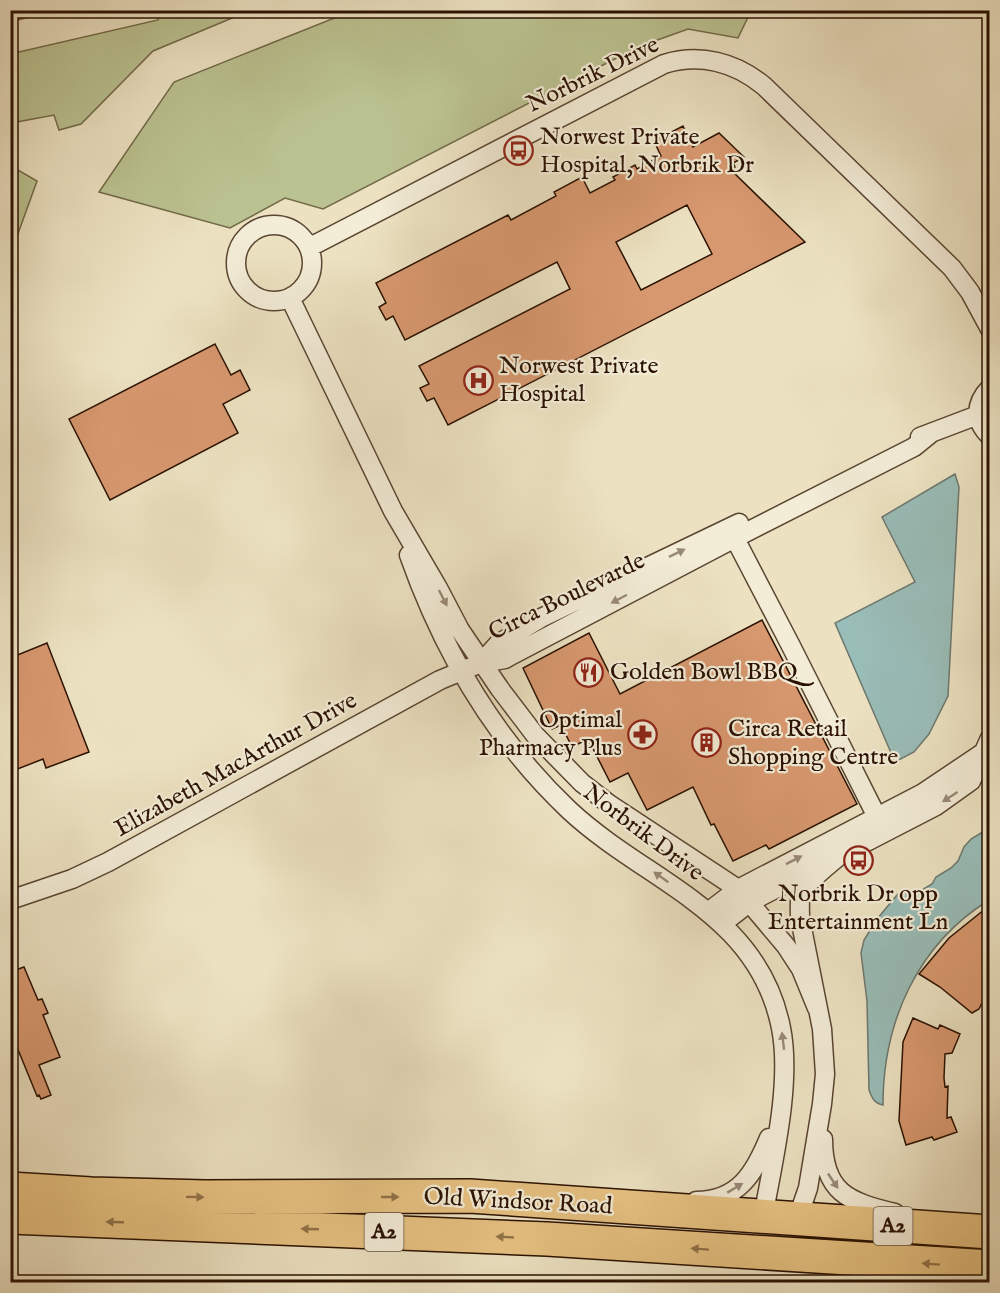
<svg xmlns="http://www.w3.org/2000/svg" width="1000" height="1293" font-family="'IM FELL English',serif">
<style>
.green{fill:#bbc291;stroke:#726a4a;stroke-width:1.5}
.water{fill:#99bdb8;stroke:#6d786f;stroke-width:1.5}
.building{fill:#d8986f;stroke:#2a1102;stroke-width:1.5;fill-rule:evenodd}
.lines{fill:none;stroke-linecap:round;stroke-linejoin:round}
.street-casing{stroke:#5a4532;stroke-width:21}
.highway-casing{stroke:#2a1102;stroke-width:36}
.street{stroke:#f3ecd7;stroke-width:18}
.highway{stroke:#e6c181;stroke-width:33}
.oneway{fill:#998977}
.oneway2{fill:#917248}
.labels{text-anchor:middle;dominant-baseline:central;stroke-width:4.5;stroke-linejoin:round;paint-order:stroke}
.shield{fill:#f3ecd7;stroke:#665342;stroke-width:1.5}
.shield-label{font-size:22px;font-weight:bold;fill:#2a1102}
.street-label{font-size:24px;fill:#2a1102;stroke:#f3ecd7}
.poi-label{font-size:24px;fill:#2a1102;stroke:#f3ecd7;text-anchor:start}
</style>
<rect width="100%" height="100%" fill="#ece2c2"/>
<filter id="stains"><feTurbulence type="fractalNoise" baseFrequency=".00333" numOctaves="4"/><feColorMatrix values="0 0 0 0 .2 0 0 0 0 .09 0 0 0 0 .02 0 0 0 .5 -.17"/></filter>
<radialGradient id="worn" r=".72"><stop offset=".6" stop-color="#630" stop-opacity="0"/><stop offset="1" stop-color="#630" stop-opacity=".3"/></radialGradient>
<path class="green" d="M 11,10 L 51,10 L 51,11 L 11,22 Z
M 160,11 L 249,11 L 153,51 L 81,124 L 59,130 L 54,115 L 17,122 L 11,139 L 11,49 L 19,52 L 158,20 Z
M 352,11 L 352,10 L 751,11 L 738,38 L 688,29 L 638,47 L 323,209 L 285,198 L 230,228 L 99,192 L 174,82 Z
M 11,166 L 37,181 L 11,253 Z"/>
<path class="water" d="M 955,474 L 959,487 L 948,696 L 929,734 L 914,752 L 895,762 L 835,623 L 915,582 L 882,517 Z
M 989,828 L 989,900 C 917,945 883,1022 883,1105 C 874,1103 872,1098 869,1090 L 867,1001 L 861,953 L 864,940 L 877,919 L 898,894 L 922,890 L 932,884 L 936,877 L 951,868 L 958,861 L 964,847 L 971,839 Z"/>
<path class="building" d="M 683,126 L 693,147 L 719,133 L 744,157 L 733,163 L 735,167 L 731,170 L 805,242 L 448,425 L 434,398 L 427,401 L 420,388 L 429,384 L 419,366 L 570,289 L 557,262 L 405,340 L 393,316 L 386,320 L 379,307 L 386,303 L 376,283 L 508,215 L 511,220 L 556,196 L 554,192 L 582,177 L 590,193 L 615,180 L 613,177 L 635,165 L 637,169 L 661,156 L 654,141 ZM 687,205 L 712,254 L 641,290 L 616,242 Z
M 215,344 L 231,375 L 240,370 L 250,390 L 223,404 L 238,433 L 110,500 L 69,419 Z
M 762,620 L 857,804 L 769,849 L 766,845 L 733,861 L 714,824 L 711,825 L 693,787 L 647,810 L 628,773 L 610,782 L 588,739 L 572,747 L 561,725 L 552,729 L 523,668 L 589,633 L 620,694 Z
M 47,643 L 89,752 L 46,768 L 43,759 L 10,772 L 10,658 Z
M 990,905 L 990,1000 L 982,1003 L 979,1009 L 972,1013 L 940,987 L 919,974 L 949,938 Z
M 24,967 L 38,1000 L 42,999 L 48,1013 L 43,1015 L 60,1057 L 39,1065 L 51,1095 L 41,1099 L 39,1095 L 37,1096 L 10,1030 L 10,972 Z
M 913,1018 L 938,1029 L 940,1025 L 960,1034 L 952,1053 L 945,1054 L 944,1078 L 945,1087 L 948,1086 L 947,1118 L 951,1117 L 957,1132 L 934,1140 L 932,1137 L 906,1145 L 899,1121 L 903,1042 Z"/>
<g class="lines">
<defs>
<path id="street" d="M236 263a38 38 0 1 1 76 0a38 38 0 1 1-76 0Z
M 310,247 L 664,64 C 700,53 735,62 764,86 L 952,268 L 970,292 L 990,329
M 290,298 L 393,511 L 438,588 L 460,630 L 500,689 L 535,735 L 582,783 L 609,804 L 738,889 L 786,946 L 801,969 L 817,1008
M 990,388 C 975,403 974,421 990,436
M 920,437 L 978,415
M 730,529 L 791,646 L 877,817
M 409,555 C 443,651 494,739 569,810 C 646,882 758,911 781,1028 C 792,1083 773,1161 763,1217
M 481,663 L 498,644 L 541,618 L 739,523
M 10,900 L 72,879 L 108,862 L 440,680 L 481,663 L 505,659 L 512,655 L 735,538 L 914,447 L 930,434
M 708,912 L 738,889 L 923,793 L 984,752
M 722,924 L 750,902 L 936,806 L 971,781 L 990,738
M 823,1139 C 823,1192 848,1202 895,1213
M 696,1201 C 739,1201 755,1172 769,1138
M 797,1220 L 808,1188 L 822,1104 L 825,1074 L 822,1029 L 800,918 C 800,910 799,902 801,894 C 806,882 829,865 839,856"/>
<path id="highway" d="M 10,1189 L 91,1194 L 205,1197 L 470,1196 L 990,1232
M 10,1217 L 547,1239 L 990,1267"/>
</defs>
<use href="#street" class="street-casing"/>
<use href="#highway" class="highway-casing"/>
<use href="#street" class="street"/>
<use href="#highway" class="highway"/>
</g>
<defs><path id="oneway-solid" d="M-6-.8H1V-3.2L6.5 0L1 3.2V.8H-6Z" transform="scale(1.5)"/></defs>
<g class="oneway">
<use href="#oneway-solid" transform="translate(677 553) rotate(-26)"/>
<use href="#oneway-solid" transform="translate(443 598) rotate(63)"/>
<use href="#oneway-solid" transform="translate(619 599) rotate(152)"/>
<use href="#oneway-solid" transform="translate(950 797) rotate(147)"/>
<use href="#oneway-solid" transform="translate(794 860) rotate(-27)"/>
<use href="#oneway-solid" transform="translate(661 877) rotate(-145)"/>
<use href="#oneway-solid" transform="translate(783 1041) rotate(-97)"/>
<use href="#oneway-solid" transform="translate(833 1181) rotate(56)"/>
<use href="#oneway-solid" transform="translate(735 1188) rotate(-31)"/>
</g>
<g class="oneway2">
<use href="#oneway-solid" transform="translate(195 1197) rotate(1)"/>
<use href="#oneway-solid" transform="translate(390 1197)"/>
<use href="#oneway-solid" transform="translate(115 1222) rotate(-178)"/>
<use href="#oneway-solid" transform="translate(310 1229) rotate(-178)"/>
<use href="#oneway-solid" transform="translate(505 1237) rotate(-177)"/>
<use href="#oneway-solid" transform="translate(700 1249) rotate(-176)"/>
<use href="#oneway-solid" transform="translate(931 1264) rotate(-176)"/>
</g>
<defs>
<symbol id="bus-ring" viewBox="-11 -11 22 22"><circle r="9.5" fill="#f3ecd7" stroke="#8f2418" stroke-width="1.5"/><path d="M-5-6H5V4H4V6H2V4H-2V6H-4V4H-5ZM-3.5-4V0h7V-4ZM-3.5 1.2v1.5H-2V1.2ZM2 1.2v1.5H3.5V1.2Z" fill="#8f2418"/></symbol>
<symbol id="hospital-ring" viewBox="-11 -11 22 22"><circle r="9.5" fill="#f3ecd7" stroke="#8f2418" stroke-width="1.5"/><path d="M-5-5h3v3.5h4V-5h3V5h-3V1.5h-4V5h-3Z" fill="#8f2418"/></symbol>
<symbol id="restaurant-ring" viewBox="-11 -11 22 22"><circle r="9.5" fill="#f3ecd7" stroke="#8f2418" stroke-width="1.5"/><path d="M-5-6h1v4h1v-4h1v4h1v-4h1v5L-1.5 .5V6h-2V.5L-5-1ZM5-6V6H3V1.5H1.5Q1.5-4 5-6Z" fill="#8f2418"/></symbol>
<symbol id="pharmacy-ring" viewBox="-11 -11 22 22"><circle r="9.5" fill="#f3ecd7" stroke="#8f2418" stroke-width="1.5"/><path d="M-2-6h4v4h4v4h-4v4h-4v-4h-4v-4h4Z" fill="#8f2418"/></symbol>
<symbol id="building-ring" viewBox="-11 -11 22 22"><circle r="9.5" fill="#f3ecd7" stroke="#8f2418" stroke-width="1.5"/><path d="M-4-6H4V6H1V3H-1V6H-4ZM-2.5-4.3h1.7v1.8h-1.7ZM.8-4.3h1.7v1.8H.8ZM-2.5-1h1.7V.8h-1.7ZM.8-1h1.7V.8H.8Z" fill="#8f2418"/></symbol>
</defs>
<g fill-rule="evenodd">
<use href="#bus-ring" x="502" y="134" width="33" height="33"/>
<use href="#hospital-ring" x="462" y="364" width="33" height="33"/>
<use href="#restaurant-ring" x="572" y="656" width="33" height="33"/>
<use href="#pharmacy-ring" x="626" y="718" width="33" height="33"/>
<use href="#building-ring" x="690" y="726" width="33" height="33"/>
<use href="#bus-ring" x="842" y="844" width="33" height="33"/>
</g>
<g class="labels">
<g class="shield">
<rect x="873.5" y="1207" width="39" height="38" rx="4.5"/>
<rect x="364.5" y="1213" width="39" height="38" rx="4.5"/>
</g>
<g class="shield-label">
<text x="893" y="1226">A2</text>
<text x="384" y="1232">A2</text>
</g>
<g class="street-label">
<text transform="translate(593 75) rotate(-26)">Norbrik Drive</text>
<text transform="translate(567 597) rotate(-26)">Circa Boulevarde</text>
<text transform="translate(236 765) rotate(-29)">Elizabeth MacArthur Drive</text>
<text transform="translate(643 833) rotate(37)">Norbrik Drive</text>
<text transform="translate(518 1202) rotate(3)">Old Windsor Road</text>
</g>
<g class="poi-label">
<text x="540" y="137">Norwest Private<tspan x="540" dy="28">Hospital, Norbrik Dr</tspan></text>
<text x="499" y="366">Norwest Private<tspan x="499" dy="28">Hospital</tspan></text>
<text x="610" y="672">Golden Bowl BBQ</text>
<text x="622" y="720" text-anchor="end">Optimal<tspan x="622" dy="28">Pharmacy Plus</tspan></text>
<text x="728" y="729">Circa Retail<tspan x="728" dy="28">Shopping Centre</tspan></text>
<text x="858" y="894" text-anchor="middle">Norbrik Dr opp<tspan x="858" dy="28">Entertainment Ln</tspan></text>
</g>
</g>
<rect width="1000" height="1293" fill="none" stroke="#ece2c2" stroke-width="36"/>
<rect x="12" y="12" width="976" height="1269" fill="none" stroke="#2a1102" stroke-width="3"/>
<rect x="18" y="18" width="964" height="1257" fill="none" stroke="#2a1102" stroke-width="1.5"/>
<rect width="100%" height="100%" filter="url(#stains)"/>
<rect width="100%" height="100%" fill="url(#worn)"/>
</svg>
